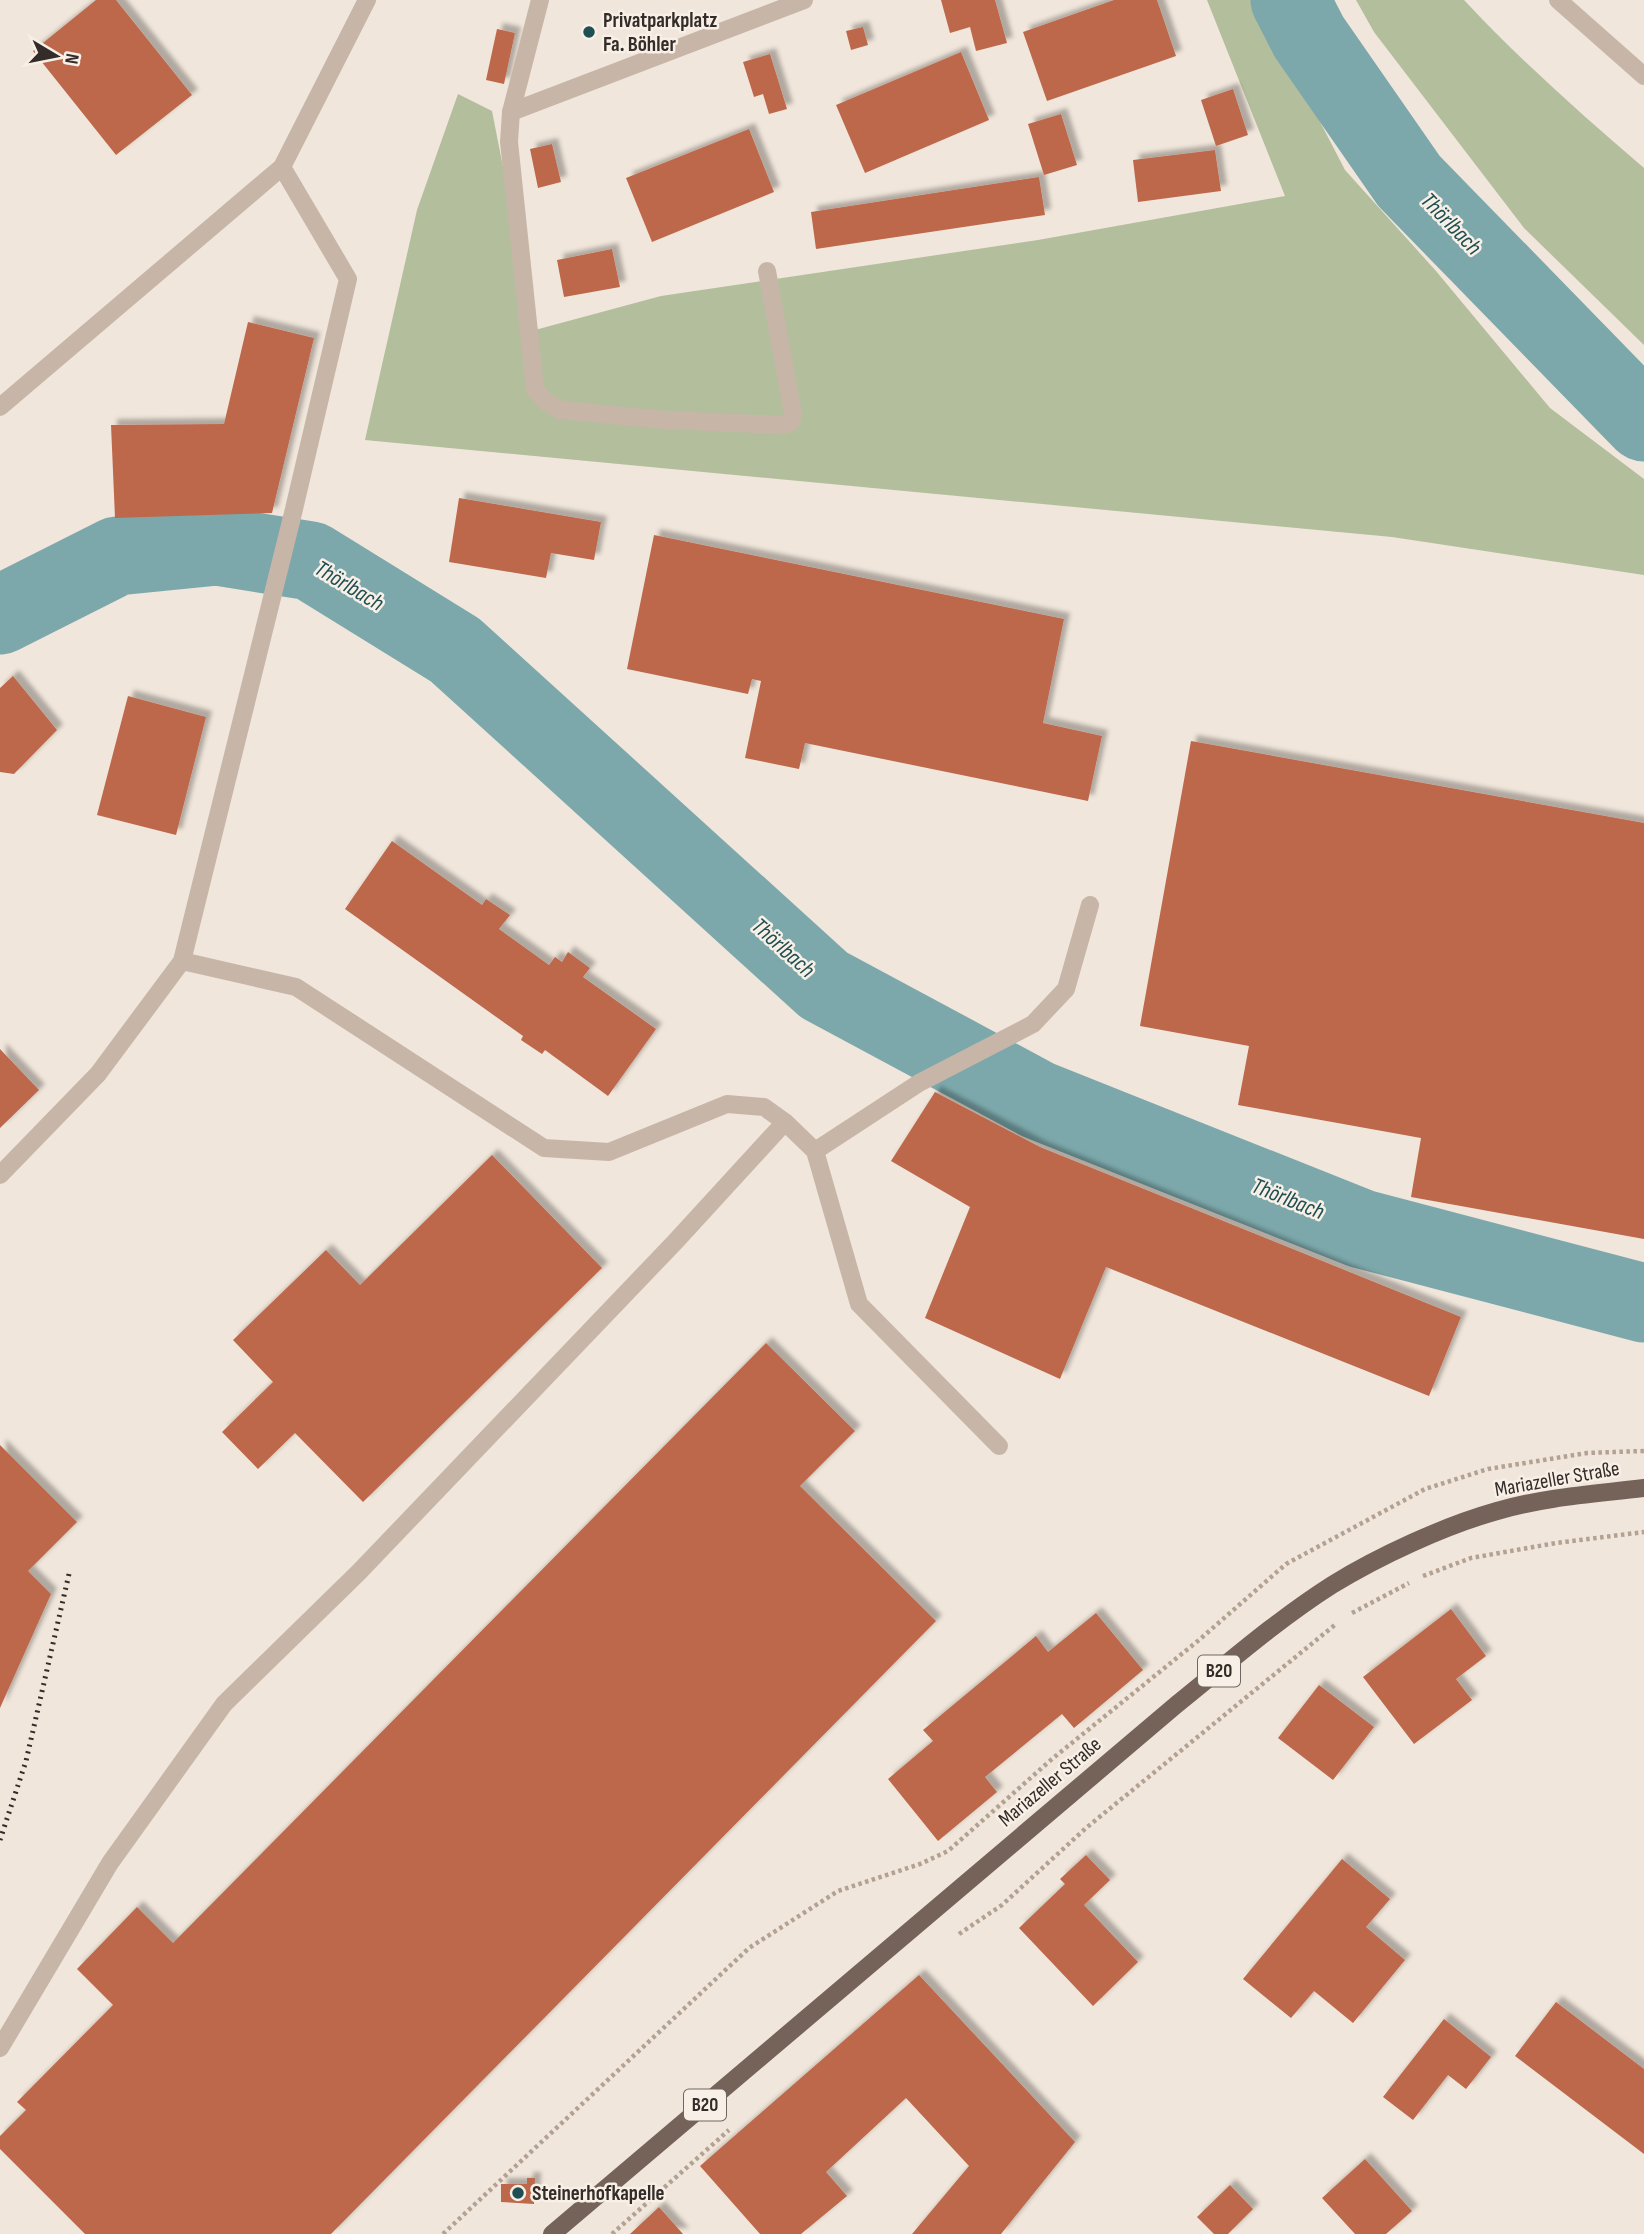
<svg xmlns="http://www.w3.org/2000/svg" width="1644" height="2234" font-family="'Sofia Sans Condensed',sans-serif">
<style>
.green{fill:#b2be9c}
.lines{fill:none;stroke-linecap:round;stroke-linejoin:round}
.river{stroke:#7ca8ab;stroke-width:79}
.building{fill:#be684b;filter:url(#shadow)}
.path{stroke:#b3a192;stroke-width:4.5;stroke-dasharray:3.5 3.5;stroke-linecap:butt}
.service{stroke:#c7b6a8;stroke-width:18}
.minor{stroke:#c7b6a8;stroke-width:18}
.primary{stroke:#75635a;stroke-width:18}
.rail{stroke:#342c28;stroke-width:5;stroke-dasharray:2 5;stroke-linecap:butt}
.poi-dot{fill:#204f53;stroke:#f8f0e7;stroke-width:2.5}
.labels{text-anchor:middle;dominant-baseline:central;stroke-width:5;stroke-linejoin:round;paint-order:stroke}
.shield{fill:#f8f0e7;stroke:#6f6761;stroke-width:2}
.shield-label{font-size:19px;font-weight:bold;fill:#342c28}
.poi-label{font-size:21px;font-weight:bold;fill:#342c28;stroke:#f8f0e7;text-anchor:start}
.street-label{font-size:21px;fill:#342c28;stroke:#f8f0e7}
.water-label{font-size:23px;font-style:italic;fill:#204f53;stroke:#f8f0e7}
</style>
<defs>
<filter id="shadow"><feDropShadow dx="6" dy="-6" stdDeviation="2" flood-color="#0004"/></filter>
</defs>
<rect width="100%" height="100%" fill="#f0e6db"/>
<path class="green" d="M 1207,0 L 1257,0 L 1345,170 L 1436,271 L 1550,408 L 1644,479 L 1644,575 L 1392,537 L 365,440 L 417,210 L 458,94 L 492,111 L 535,330 L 661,296 L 1038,240 L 1285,196 Z
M 1356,0 L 1464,0 C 1520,60 1582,115 1644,168 L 1644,345 L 1524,228 L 1374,32 Z"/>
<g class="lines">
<path class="river" d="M 1290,0 L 1309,37 L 1409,181 L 1644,422
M 0,615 L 117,556 L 217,546 L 311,561 L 455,650 L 824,985 L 1038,1100 L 1362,1229 L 1644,1303"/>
</g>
<path class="building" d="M 96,0 L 116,0 L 192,95 L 116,155 L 33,51 Z
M 941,0 L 995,0 L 1007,43 L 976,51 L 970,27 L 950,33 Z
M 1114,0 L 1157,0 L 1176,56 L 1047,101 L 1023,32 Z
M 863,27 L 868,45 L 851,50 L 846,31 Z
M 497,29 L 515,33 L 504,84 L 486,80 Z
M 961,52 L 989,120 L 865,173 L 836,105 Z
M 770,54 L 787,109 L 769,114 L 763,94 L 754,97 L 743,62 Z
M 1233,89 L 1248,135 L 1216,146 L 1201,100 Z
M 1061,114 L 1077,165 L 1044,175 L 1028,124 Z
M 749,129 L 774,192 L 652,242 L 626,178 Z
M 552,144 L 561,182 L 538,188 L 530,149 Z
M 1215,150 L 1221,191 L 1138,202 L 1133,160 Z
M 1039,177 L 1045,215 L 816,249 L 811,212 Z
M 612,249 L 620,287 L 564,297 L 557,260 Z
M 248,322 L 314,338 L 272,513 L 115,518 L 111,425 L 224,424 Z
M 459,498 L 601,522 L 594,560 L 551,553 L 546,578 L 449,562 Z
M 654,535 L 1064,619 L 1043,723 L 1102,736 L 1088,801 L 805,743 L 799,769 L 745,758 L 761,681 L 752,679 L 748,694 L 627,669 Z
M 13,676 L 57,730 L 14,774 L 0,772 L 0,688 Z
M 128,696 L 206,717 L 176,835 L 97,815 Z
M 1191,741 L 1644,823 L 1644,1239 L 1411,1197 L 1421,1138 L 1238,1105 L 1249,1046 L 1140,1026 Z
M 392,841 L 482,905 L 486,899 L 510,915 L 499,929 L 549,965 L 555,957 L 562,962 L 568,952 L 590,968 L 583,977 L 656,1029 L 608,1096 L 545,1050 L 542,1054 L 521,1040 L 523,1036 L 345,909 Z
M 0,1049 L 39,1090 L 0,1128 Z
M 935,1092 L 1040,1147 L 1461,1317 L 1429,1396 L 1106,1267 L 1060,1379 L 925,1318 L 970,1207 L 891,1161 Z
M 492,1155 L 602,1268 L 363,1502 L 295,1433 L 258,1469 L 222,1432 L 273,1382 L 233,1340 L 326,1250 L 360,1285 Z
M 766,1343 L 855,1431 L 800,1486 L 936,1621 L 331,2234 L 85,2234 L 0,2149 L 0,2136 L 26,2110 L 17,2102 L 113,2005 L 77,1969 L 137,1907 L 173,1943 Z
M 0,1445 L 77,1522 L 28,1571 L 51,1594 L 0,1708 Z
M 1451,1609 L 1486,1656 L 1456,1679 L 1472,1700 L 1414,1744 L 1363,1677 Z
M 1096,1613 L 1143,1670 L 1074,1728 L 1062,1714 L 985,1777 L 997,1792 L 938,1841 L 888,1779 L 933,1741 L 923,1730 L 1036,1636 L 1048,1652 Z
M 1319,1685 L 1374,1727 L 1333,1780 L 1278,1738 Z
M 1086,1855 L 1110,1880 L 1084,1905 L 1138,1962 L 1093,2006 L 1019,1928 L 1065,1884 L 1060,1879 Z
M 1342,1859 L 1390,1899 L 1366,1927 L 1405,1960 L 1353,2023 L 1314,1991 L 1291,2018 L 1243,1979 Z
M 919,1975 L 1075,2142 L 1001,2234 L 912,2234 L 969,2166 L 906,2098 L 826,2172 L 847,2196 L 801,2234 L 760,2234 L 700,2166 Z
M 1556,2002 L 1644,2069 L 1644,2154 L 1515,2056 Z
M 1444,2019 L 1491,2057 L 1466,2089 L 1448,2075 L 1413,2120 L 1383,2097 Z
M 1365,2159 L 1412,2211 L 1386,2234 L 1355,2234 L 1322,2198 Z
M 527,2178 L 535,2178 L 534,2204 L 501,2202 L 501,2184 L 527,2184 Z
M 1230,2185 L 1253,2209 L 1228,2234 L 1214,2234 L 1197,2217 Z
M 659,2207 L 683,2234 L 630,2234 Z"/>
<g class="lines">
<path class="path" d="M 1423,1576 L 1471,1558 L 1556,1543 L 1644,1532
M 1352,1613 L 1409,1583
M 959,1934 L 1002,1905 L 1086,1828 L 1336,1624
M 443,2234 L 749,1948 L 838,1891 L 920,1864 L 948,1851 L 1052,1759 L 1199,1640 L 1286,1564 L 1425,1489 L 1488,1469 L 1587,1453 L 1644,1451
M 612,2234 L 729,2130"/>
<path class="service" d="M 511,112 L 509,142 L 535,389 L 545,401 L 560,410 L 665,420 L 784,425 L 791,422 L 793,414 L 767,271
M 0,407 L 282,167 L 367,0
M 182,961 L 296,987 L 544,1148 L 609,1152 L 727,1104 L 764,1107 L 785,1122 L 815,1151 L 859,1304 L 999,1446
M 815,1151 L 919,1083 L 1033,1024 L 1066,989 L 1090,905
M 0,1175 L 98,1074 L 182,961 L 294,509 L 348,279 L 282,167
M 0,2048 L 110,1863 L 224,1704 L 359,1572 L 675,1242 L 785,1122"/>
<path class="minor" d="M 540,0 L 511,112 L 804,0
M 1558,0 L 1644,76"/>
<path class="primary" d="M 552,2234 L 1176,1705 C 1227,1664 1277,1620 1332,1585 C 1379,1556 1444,1526 1497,1511 C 1544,1497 1595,1494 1644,1488"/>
<path class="rail" d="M 0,1840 L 26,1761 L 69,1574"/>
</g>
<g class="poi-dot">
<circle cx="589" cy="32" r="7"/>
<circle cx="518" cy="2193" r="7"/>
</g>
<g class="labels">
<g class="shield">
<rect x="1198" y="1655.5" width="42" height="31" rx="5"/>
<rect x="684" y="2089.5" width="42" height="31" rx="5"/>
</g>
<g class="shield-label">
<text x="1219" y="1671">B20</text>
<text x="705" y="2105">B20</text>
</g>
<g class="poi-label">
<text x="603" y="20">Privatparkplatz<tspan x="603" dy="24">Fa. Böhler</tspan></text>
<text x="532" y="2193">Steinerhofkapelle</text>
</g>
<g class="street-label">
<text transform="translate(1557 1479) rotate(-10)">Mariazeller Straße</text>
<text transform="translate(1050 1782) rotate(-40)">Mariazeller Straße</text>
</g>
<g class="water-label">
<text transform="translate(1451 224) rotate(46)">Thörlbach</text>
<text transform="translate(349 586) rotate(31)">Thörlbach</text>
<text transform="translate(783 948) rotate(42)">Thörlbach</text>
<text transform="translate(1288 1199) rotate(22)">Thörlbach</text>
</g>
</g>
<g transform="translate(56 56) rotate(100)" stroke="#f8f0e7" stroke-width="5" paint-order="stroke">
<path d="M0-5L12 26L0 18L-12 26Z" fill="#342c28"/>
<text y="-10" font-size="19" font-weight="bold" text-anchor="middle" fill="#342c28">N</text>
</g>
</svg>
